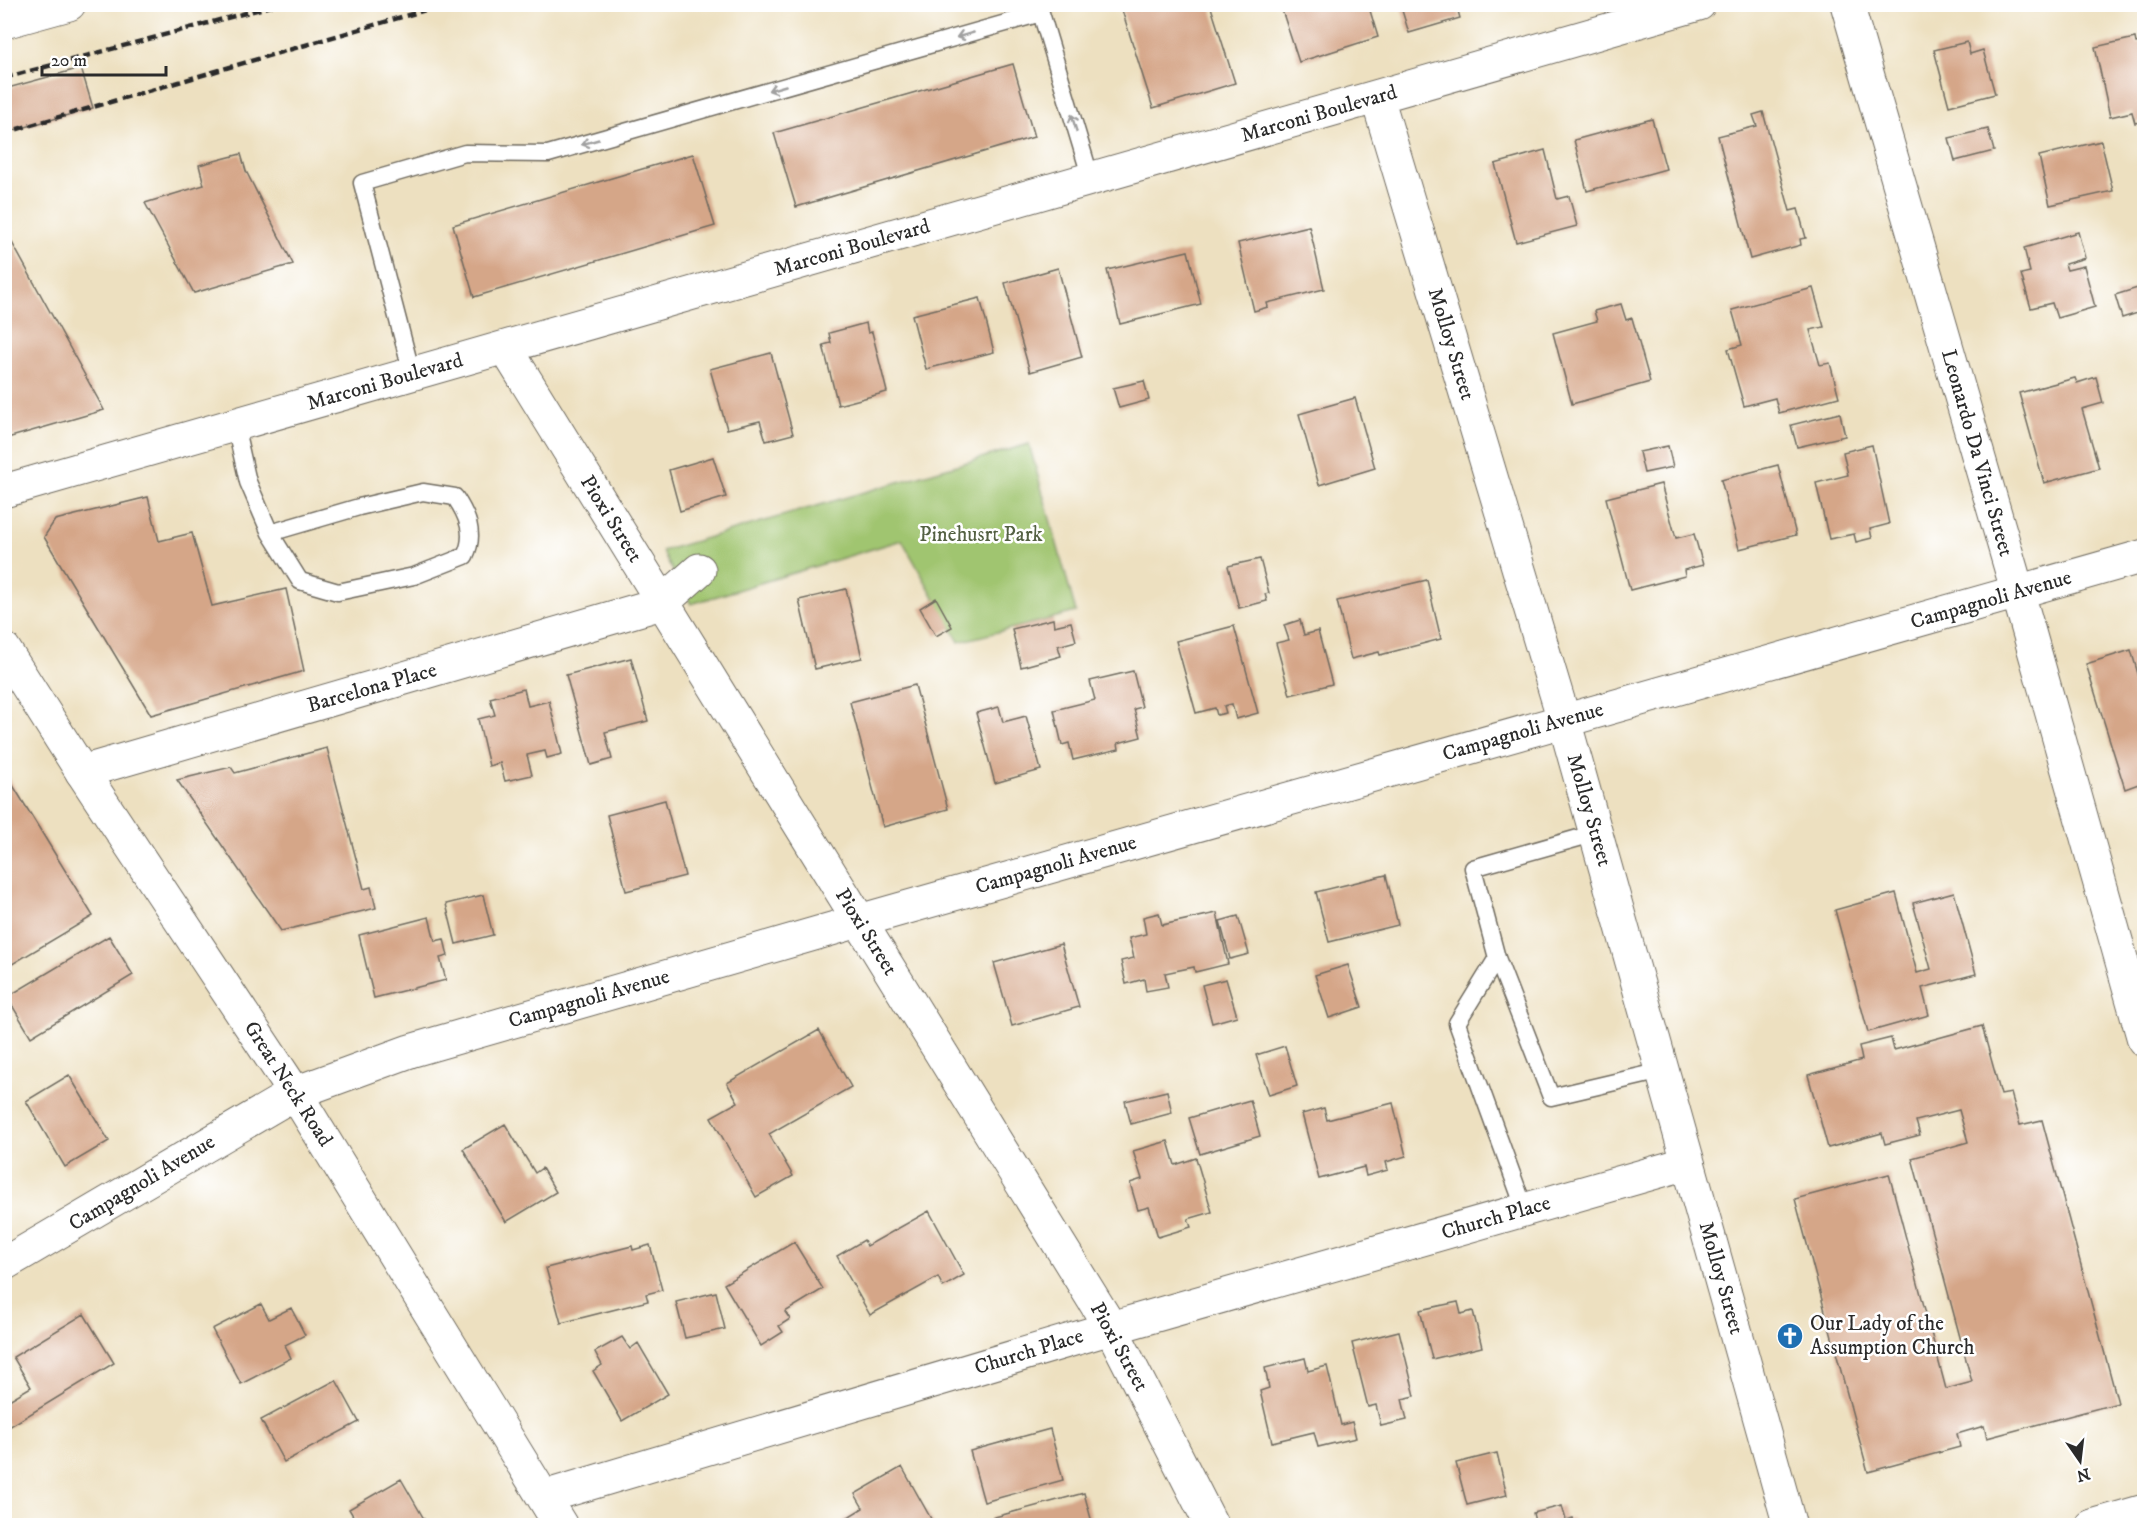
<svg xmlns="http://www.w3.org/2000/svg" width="2149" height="1530" font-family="'IM FELL DW Pica',serif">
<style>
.green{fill:#a0c570;stroke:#66784e;stroke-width:1.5}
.building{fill:#d5a688}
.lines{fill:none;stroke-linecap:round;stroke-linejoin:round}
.service-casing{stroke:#6f6a5f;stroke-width:19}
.minor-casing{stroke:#6f6a5f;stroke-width:35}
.secondary-casing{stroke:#6f6a5f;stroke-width:35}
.service{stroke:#fff;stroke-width:16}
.minor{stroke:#fff;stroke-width:33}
.secondary{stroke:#fff;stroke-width:33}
.rail{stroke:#2b2b2b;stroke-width:4.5;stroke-dasharray:9 4.5;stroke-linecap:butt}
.oneway{stroke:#a0a0a0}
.labels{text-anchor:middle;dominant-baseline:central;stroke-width:5;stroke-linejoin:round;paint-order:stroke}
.street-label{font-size:21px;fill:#2b2b2b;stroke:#fff}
.park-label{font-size:21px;fill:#546143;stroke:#fff}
.poi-label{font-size:21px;fill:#2b2b2b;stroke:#fff;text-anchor:start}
</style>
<rect width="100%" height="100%" fill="#fff"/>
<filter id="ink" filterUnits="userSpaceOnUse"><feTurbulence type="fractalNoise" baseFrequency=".0167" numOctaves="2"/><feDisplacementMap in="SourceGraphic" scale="12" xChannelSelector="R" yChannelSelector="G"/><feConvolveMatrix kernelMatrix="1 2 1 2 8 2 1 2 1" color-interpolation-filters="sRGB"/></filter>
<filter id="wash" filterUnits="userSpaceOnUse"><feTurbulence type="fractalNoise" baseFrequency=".008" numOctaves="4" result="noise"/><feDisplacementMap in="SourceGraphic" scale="24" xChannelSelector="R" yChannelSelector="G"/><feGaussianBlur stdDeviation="1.35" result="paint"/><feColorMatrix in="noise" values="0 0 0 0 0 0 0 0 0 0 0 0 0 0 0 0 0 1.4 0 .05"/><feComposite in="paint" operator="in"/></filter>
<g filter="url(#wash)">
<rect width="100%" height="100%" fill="#ede0c0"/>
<path class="green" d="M 1029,444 L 1076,612 L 959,642 L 902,540 L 691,604 L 662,551 Z"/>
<g id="blocks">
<path class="building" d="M 1120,4 L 1210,4 L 1235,83 L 1153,108 Z
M 1280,4 L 1368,4 L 1378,37 L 1299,62 Z
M 1400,4 L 1456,4 L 1460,18 L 1409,33 Z
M 2135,38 L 2136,43 L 2144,42 L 2144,121 L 2135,123 L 2132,112 L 2110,117 L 2095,47 Z
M 1967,42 L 1970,54 L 1983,50 L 1995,94 L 1949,106 L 1934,50 Z
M 1013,64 L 1034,137 L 796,207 L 774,133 Z
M 81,68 L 93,108 L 4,133 L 4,89 Z
M 1763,112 L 1790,211 L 1798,209 L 1806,238 L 1800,239 L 1801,245 L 1750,259 L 1718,136 L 1757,126 L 1753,115 Z
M 1652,119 L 1666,169 L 1587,191 L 1574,140 Z
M 1988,129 L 1994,151 L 1955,161 L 1949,138 Z
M 2101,141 L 2113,191 L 2050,205 L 2039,156 Z
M 1545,150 L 1557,199 L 1569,196 L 1577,226 L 1516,242 L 1495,164 Z
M 241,154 L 246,171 L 293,264 L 194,293 L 145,203 L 204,185 L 199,165 Z
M 693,154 L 715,226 L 474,297 L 453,225 Z
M 1309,226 L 1324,289 L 1267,303 L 1268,307 L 1254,311 L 1238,243 Z
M 4,228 L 104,410 L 4,439 Z
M 2078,232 L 2085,258 L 2065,264 L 2067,270 L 2084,266 L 2095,307 L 2057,318 L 2052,303 L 2031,308 L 2021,274 L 2030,272 L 2024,248 Z
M 1188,251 L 1201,304 L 1120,324 L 1107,270 Z
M 1058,268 L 1082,357 L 1030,372 L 1005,283 Z
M 2144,286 L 2144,311 L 2122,318 L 2115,295 Z
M 1813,288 L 1824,327 L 1810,330 L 1820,365 L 1830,363 L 1839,397 L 1779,413 L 1775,398 L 1744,406 L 1728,349 L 1742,345 L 1732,310 Z
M 980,298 L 994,352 L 926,369 L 912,315 Z
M 1621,304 L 1626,320 L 1632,318 L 1650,382 L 1572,404 L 1553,333 L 1597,321 L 1594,311 Z
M 866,323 L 868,333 L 872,332 L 887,392 L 838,405 L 823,345 L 831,343 L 829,333 Z
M 771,353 L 793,434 L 766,441 L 760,421 L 727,429 L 710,369 Z
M 2096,377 L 2103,403 L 2082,409 L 2099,468 L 2044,483 L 2019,393 L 2075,378 L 2077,383 Z
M 1144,381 L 1149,400 L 1119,408 L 1113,388 Z
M 1355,398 L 1375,468 L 1319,485 L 1299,414 Z
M 1840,413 L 1845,436 L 1797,447 L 1791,425 Z
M 1872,445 L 1889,524 L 1870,529 L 1872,538 L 1856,542 L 1854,534 L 1829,539 L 1816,483 L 1848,475 L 1843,452 Z
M 1668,446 L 1673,467 L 1644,473 L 1639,452 Z
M 713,457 L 726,497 L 680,511 L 669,470 Z
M 1778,465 L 1796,535 L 1739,549 L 1721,480 Z
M 1661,484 L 1676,538 L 1694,534 L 1703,565 L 1684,570 L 1685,576 L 1630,590 L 1606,498 Z
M 148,497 L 159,541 L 192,533 L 212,606 L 286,589 L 304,671 L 151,715 L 44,537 L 55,520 Z
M 1260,559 L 1269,593 L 1265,594 L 1267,601 L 1239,608 L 1228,566 Z
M 1427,580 L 1441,639 L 1380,655 L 1379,652 L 1351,659 L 1337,601 Z
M 846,589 L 862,658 L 815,669 L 799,600 Z
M 936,598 L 952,627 L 936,636 L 920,608 Z
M 1053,619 L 1054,626 L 1071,622 L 1076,641 L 1058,646 L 1061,656 L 1021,667 L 1012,629 Z
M 1300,620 L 1304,635 L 1318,631 L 1332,684 L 1290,695 L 1276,643 L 1289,640 L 1284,625 Z
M 1234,626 L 1258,713 L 1236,719 L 1232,704 L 1224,706 L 1226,713 L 1217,715 L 1215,708 L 1196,713 L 1176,641 Z
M 2131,650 L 2144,694 L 2144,782 L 2125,789 L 2086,664 Z
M 631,658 L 648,721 L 605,732 L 612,759 L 591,765 L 566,675 Z
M 1133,671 L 1142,707 L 1134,709 L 1141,737 L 1118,743 L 1119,749 L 1073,760 L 1069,743 L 1062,745 L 1054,710 L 1095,700 L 1090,681 Z
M 915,685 L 948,809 L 883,827 L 850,702 Z
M 524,689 L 528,706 L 549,701 L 562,754 L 547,758 L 545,751 L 527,755 L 532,775 L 505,781 L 500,763 L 489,766 L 478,719 L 495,715 L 490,698 Z
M 999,707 L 1003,722 L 1026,716 L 1041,770 L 995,783 L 976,713 Z
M 327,748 L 364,889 L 371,887 L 376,908 L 281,931 L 177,780 L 231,767 L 235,773 Z
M 6,774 L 93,916 L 4,969 L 4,775 Z
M 665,800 L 685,876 L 626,891 L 607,815 Z
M 1386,875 L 1398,925 L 1329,942 L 1316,892 Z
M 1954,892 L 1976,974 L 1922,988 L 1929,1015 L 1868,1032 L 1835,910 L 1896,893 L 1917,973 L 1931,969 L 1913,903 Z
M 483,895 L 493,935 L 456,944 L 446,904 Z
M 1159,913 L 1162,925 L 1217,913 L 1228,964 L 1195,972 L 1194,967 L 1165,973 L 1168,987 L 1146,991 L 1144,979 L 1126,984 L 1121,961 L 1134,958 L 1129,938 L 1146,934 L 1143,917 Z
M 1238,916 L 1249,954 L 1230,959 L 1220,921 Z
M 429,917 L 435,941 L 444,939 L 448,956 L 440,958 L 446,980 L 374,998 L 359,935 Z
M 109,936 L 133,975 L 31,1037 L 7,997 Z
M 1061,944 L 1079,1007 L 1012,1026 L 994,963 Z
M 1348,965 L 1362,1007 L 1329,1018 L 1315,975 Z
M 1226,979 L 1237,1016 L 1212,1023 L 1202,985 Z
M 1982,1026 L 2001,1095 L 2011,1093 L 2020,1125 L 2042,1120 L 2118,1403 L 1987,1438 L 1984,1426 L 1957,1434 L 1960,1447 L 1868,1472 L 1795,1199 L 1889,1174 L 1946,1389 L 1972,1382 L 1912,1158 L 1968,1142 L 1959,1110 L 1916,1121 L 1920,1135 L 1885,1144 L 1882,1133 L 1828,1148 L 1808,1075 L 1862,1060 L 1859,1046 L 1891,1038 L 1894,1050 Z
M 819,1030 L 851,1087 L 769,1134 L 793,1176 L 756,1197 L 711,1117 L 738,1102 L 727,1083 Z
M 1285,1046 L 1297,1086 L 1269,1095 L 1256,1055 Z
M 69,1075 L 109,1141 L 65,1167 L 26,1101 Z
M 1167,1091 L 1172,1113 L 1131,1124 L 1125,1101 Z
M 1250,1100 L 1260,1136 L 1200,1154 L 1189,1118 Z
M 1393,1103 L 1406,1156 L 1386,1162 L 1388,1170 L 1366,1176 L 1364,1167 L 1319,1179 L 1302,1114 L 1324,1108 L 1327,1120 Z
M 505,1124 L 535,1173 L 542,1168 L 556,1192 L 506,1222 L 463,1149 Z
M 1168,1141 L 1175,1165 L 1196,1158 L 1212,1212 L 1188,1219 L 1191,1227 L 1158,1237 L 1149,1207 L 1138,1210 L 1130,1183 L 1142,1179 L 1133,1151 Z
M 929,1211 L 964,1275 L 943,1287 L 938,1277 L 870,1315 L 837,1256 L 864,1240 L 867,1246 Z
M 794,1242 L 823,1289 L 785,1312 L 790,1319 L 779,1326 L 783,1332 L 761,1346 L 724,1284 Z
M 650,1245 L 662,1290 L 646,1294 L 648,1301 L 561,1323 L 546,1268 L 632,1246 L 633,1250 Z
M 716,1292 L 725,1329 L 685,1338 L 676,1302 Z
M 1458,1302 L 1461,1314 L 1473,1311 L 1482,1347 L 1432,1359 L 1420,1310 Z
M 261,1304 L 269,1319 L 291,1308 L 305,1335 L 285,1345 L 291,1358 L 241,1384 L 212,1329 Z
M 84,1314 L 114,1363 L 9,1427 L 4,1419 L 4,1403 L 31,1387 L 13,1357 Z
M 1399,1331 L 1415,1396 L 1402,1399 L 1407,1420 L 1381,1426 L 1376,1405 L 1368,1407 L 1352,1343 Z
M 622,1337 L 630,1349 L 638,1343 L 668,1394 L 622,1421 L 593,1371 L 602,1365 L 595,1352 Z
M 1305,1358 L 1308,1371 L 1327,1366 L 1341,1425 L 1352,1422 L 1356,1438 L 1318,1447 L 1314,1432 L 1272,1442 L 1260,1391 L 1269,1388 L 1265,1368 Z
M 336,1380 L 359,1422 L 284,1462 L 261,1420 Z
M 1050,1429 L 1063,1480 L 984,1502 L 970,1451 Z
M 1497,1453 L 1507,1495 L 1467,1505 L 1456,1463 Z
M 902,1467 L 935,1526 L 846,1526 L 843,1520 L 863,1508 L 855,1494 Z
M 401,1479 L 428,1526 L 359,1526 L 349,1509 Z
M 1084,1493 L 1093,1526 L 993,1526 L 991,1518 Z
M 1562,1506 L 1566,1520 L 1573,1518 L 1575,1526 L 1536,1526 L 1533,1513 Z"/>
</g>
</g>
<g filter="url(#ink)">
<use href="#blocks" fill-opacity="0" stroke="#6f6a5f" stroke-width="1.5"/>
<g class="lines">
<defs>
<path id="service" d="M 412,374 L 362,183 L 465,153 L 548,154 L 1041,13 L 1091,179
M 235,425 L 248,482 L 270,533 L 300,581 L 338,592 L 414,576 L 465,556 C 476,534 467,515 455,497 L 423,492 L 359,507 L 270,533
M 1497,958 L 1551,1097 L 1662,1071
M 1525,1210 L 1457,1023 L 1497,958 L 1473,868 L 1596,833"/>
<path id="minor" d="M 1847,4 L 2018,593 L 2144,1040
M 4,22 L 69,4
M 1377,97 L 1564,720 L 1790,1526
M 505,347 L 1111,1328 L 1212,1526
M 4,491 L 1699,4
M 82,772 L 662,603 L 699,570
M 4,1264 L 295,1093 L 410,1051 L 859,921 L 2144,556
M 544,1497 L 1111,1328 L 1688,1163
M 2092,1526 L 2144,1511"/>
<path id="secondary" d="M 4,649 L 82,772 L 295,1093 L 561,1526"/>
</defs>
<use href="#service" class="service-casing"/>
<use href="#minor" class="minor-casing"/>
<use href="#secondary" class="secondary-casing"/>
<use href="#service" class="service"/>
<use href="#minor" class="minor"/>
<use href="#secondary" class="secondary"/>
<path class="rail" d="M 4,78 L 279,4
M 4,133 L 446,4"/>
</g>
<defs><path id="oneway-shaft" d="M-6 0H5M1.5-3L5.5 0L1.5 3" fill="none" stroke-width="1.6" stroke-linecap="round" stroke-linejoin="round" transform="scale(1.5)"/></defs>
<g class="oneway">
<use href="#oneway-shaft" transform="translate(965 35) rotate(164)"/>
<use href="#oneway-shaft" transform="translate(777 88) rotate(164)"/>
<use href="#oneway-shaft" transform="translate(1074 123) rotate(-107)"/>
<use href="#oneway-shaft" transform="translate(590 142) rotate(164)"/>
</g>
</g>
<defs>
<symbol id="church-disc" viewBox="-11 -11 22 22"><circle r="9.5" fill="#1f6fb2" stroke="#fff"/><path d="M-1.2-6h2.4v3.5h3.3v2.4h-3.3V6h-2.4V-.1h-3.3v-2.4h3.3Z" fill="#fff"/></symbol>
</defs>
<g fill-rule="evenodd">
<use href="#church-disc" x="1775" y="1321" width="30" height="30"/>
</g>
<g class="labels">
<g class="street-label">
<text transform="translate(1319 114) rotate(-16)">Marconi Boulevard</text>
<text transform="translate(852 248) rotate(-16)">Marconi Boulevard</text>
<text transform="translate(1451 344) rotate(73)">Molloy Street</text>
<text transform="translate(385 382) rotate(-16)">Marconi Boulevard</text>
<text transform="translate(1977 453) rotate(74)">Leonardo Da Vinci Street</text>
<text transform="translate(611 519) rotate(58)">Pioxi Street</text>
<text transform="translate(1991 600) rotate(-16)">Campagnoli Avenue</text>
<text transform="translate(372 688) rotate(-16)">Barcelona Place</text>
<text transform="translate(1523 732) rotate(-16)">Campagnoli Avenue</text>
<text transform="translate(1589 810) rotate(74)">Molloy Street</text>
<text transform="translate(1056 865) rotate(-16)">Campagnoli Avenue</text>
<text transform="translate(866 932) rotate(58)">Pioxi Street</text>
<text transform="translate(589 999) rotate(-16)">Campagnoli Avenue</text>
<text transform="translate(288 1084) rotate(57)">Great Neck Road</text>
<text transform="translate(142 1183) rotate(-31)">Campagnoli Avenue</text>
<text transform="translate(1496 1218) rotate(-16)">Church Place</text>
<text transform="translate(1721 1278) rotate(74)">Molloy Street</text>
<text transform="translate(1119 1347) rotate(61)">Pioxi Street</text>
<text transform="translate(1029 1352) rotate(-17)">Church Place</text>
</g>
<g class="park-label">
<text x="981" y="535">Pinehusrt Park</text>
</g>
<g class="poi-label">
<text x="1810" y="1324">Our Lady of the<tspan x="1810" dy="24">Assumption Church</tspan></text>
</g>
</g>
<rect width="2149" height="1530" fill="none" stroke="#fff" stroke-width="24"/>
<g transform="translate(2080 1461) rotate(166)" stroke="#ffffff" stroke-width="4.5" paint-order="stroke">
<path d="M0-4.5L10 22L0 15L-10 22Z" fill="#2b2b2b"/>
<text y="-9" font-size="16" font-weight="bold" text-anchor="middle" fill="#2b2b2b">N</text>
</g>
<path d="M42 66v9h124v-9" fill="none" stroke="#2b2b2b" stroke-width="3"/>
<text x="51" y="66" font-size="18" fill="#2b2b2b" stroke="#ffffff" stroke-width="4.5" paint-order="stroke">20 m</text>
</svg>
